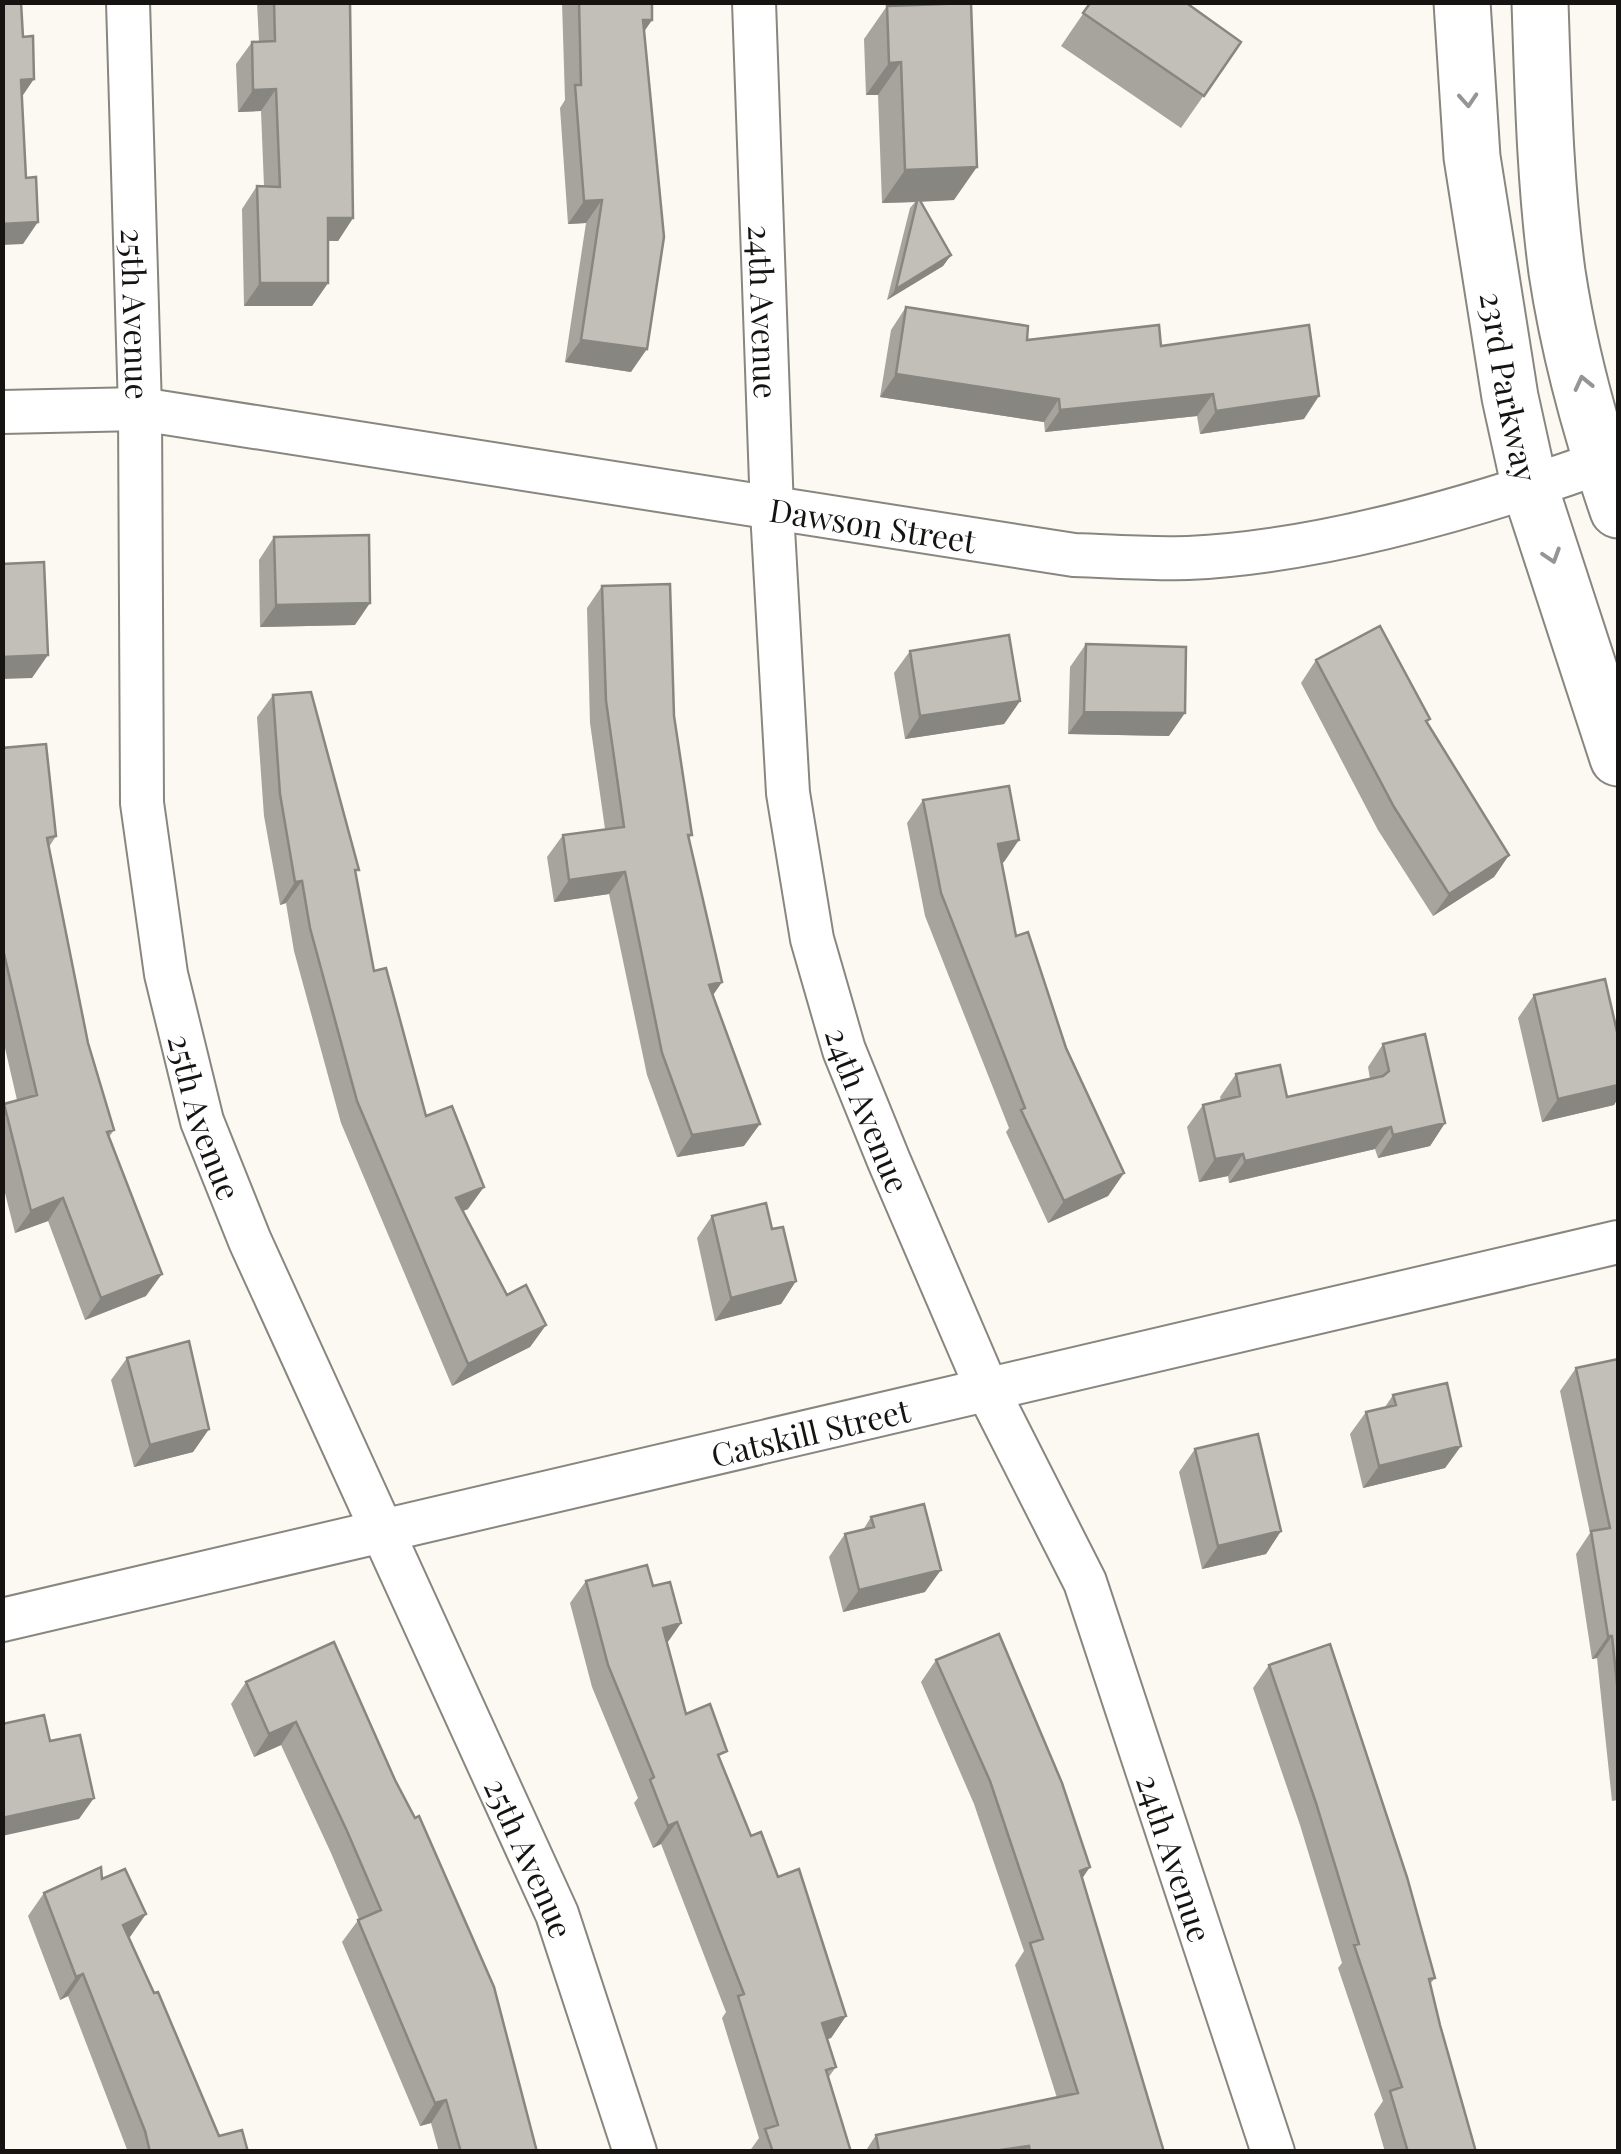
<svg xmlns="http://www.w3.org/2000/svg" width="1621" height="2154" font-family="'Playfair Display',serif">
<style>
.lines{fill:none;stroke-linecap:round;stroke-linejoin:round}
.minor-casing{stroke:#89867f;stroke-width:46}
.tertiary-casing{stroke:#89867f;stroke-width:59}
.minor{stroke:#fff;stroke-width:42}
.tertiary{stroke:#fff;stroke-width:55}
.wall{fill:#a6a49d}
.shaded-wall{fill:#878680}
.building{fill:#c1bfb7;stroke:#878680;stroke-width:2.5}
.oneway{stroke:#969594}
.labels{text-anchor:middle;dominant-baseline:central;stroke-width:10;stroke-linejoin:round;paint-order:stroke}
.street-label{font-size:32px;fill:#151412;stroke:#fff}
</style>
<rect width="100%" height="100%" fill="#fbf9f1"/>
<g class="lines">
<defs>
<g id="minor">
<path id="s1" d="M 128,2 L 140,409 L 142,803 L 166,974 L 202,1121 L 250,1241 L 557,1914 L 635,2152"/>
<path id="s2" d="M 754,2 L 772,511 L 788,793 L 812,939 L 844,1050 L 889,1161 L 987,1389 L 1085,1582 L 1273,2152"/>
<path id="s3" d="M 2,412 L 140,409 L 1074,555 C 1111,556 1150,559 1188,558 C 1323,552 1475,507 1602,462"/>
<path id="s4" d="M 2,1620 L 1618,1242"/>
</g>
<g id="tertiary">
<path id="s5" d="M 1462,2 L 1472,157 L 1510,397 L 1530,488 L 1618,758"/>
<path d="M 1540,2 C 1543,92 1545,183 1557,272 C 1569,351 1592,435 1618,510"/>
</g>
</defs>
<use href="#minor" class="minor-casing"/>
<use href="#tertiary" class="tertiary-casing"/>
<use href="#minor" class="minor"/>
<use href="#tertiary" class="tertiary"/>
</g>
<path class="wall" d="M 257,2 L 350,2 L 353,218 L 338,241 L 328,241 L 328,283 L 312,306 L 244,306 L 242,209 L 257,186 L 264,186 L 261,111 L 238,112 L 236,64 L 252,42 L 259,42 Z
M 562,2 L 652,2 L 652,20 L 644,31 L 631,372 L 565,362 L 586,223 L 568,224 L 560,108 L 565,100 Z
M 1091,2 L 1241,42 L 1181,128 L 1061,46 Z
M 887,6 L 954,200 L 921,201 L 951,255 L 943,266 L 887,300 L 910,208 L 915,202 L 882,203 L 878,95 L 866,95 L 864,39 Z
M 906,307 L 1027,340 L 1161,346 L 1304,419 L 1200,434 L 1197,416 L 1045,432 L 1044,422 L 880,397 L 891,330 Z
M 274,537 L 355,625 L 260,627 L 259,560 Z
M 602,586 L 674,716 L 692,835 L 688,839 L 722,982 L 713,995 L 744,1146 L 677,1157 L 647,1075 L 609,894 L 554,902 L 547,857 L 563,835 L 605,829 L 590,723 L 587,608 Z
M 1086,644 L 1169,736 L 1068,734 L 1070,667 Z
M 910,651 L 1020,701 L 1004,724 L 905,739 L 894,673 Z
M 1316,660 L 1430,719 L 1427,723 L 1509,855 L 1494,877 L 1433,916 L 1378,830 L 1301,683 Z
M 273,695 L 356,874 L 374,971 L 426,1116 L 468,1209 L 463,1211 L 507,1295 L 546,1325 L 530,1347 L 452,1386 L 341,1123 L 294,951 L 286,903 L 280,905 L 264,816 L 257,717 Z
M 2,748 L 56,836 L 49,847 L 88,1043 L 114,1130 L 109,1137 L 146,1296 L 85,1320 L 48,1221 L 15,1233 L 2,1181 L 2,1106 L 4,1104 L 17,1100 L 2,1035 Z
M 923,800 L 1004,862 L 1002,863 L 1016,936 L 1124,1173 L 1108,1196 L 1048,1223 L 1006,1132 L 1009,1128 L 925,916 L 907,823 Z
M 1534,995 L 1618,1036 L 1618,1098 L 1614,1105 L 1542,1122 L 1518,1018 Z
M 1383,1044 L 1445,1123 L 1430,1146 L 1378,1158 L 1375,1149 L 1229,1183 L 1228,1176 L 1199,1182 L 1187,1127 L 1203,1105 L 1221,1101 L 1220,1097 L 1236,1074 L 1287,1097 L 1370,1079 L 1368,1067 Z
M 712,1216 L 796,1281 L 781,1304 L 715,1321 L 697,1238 Z
M 127,1358 L 209,1429 L 193,1452 L 134,1467 L 111,1380 Z
M 1618,1359 L 1618,1800 L 1612,1801 L 1597,1658 L 1592,1659 L 1576,1554 L 1590,1533 L 1560,1391 L 1576,1368 Z
M 1393,1395 L 1461,1446 L 1445,1468 L 1363,1488 L 1350,1434 L 1366,1412 L 1385,1407 Z
M 1195,1449 L 1281,1531 L 1266,1554 L 1202,1569 L 1179,1472 Z
M 871,1517 L 925,1592 L 843,1612 L 829,1557 L 845,1534 L 863,1530 Z
M 586,1581 L 653,1586 L 681,1623 L 667,1643 L 686,1714 L 720,1761 L 751,1836 L 778,1877 L 846,2016 L 831,2038 L 827,2039 L 836,2067 L 828,2078 L 851,2152 L 749,2152 L 759,2138 L 722,2018 L 726,2012 L 661,1844 L 653,1848 L 634,1803 L 638,1798 L 592,1687 L 570,1603 Z
M 334,1642 L 537,2152 L 439,2152 L 431,2123 L 420,2126 L 342,1942 L 359,1919 L 331,1853 L 281,1745 L 254,1757 L 231,1704 L 246,1682 Z
M 936,1660 L 1082,1879 L 1164,2152 L 865,2152 L 876,2135 L 1057,2098 L 1015,1965 L 1024,1951 L 974,1804 L 921,1682 Z
M 1269,1665 L 1435,1978 L 1430,1984 L 1440,2025 L 1476,2152 L 1385,2152 L 1374,2114 L 1383,2101 L 1338,1968 L 1342,1963 L 1300,1825 L 1253,1688 Z
M 102,1879 L 146,1914 L 129,1937 L 219,2136 L 248,2152 L 128,2152 L 68,1996 L 60,2000 L 28,1916 L 44,1893 Z"/>
<path class="shaded-wall" d="M 643,20 L 652,20 L 637,42 Z
M 901,62 L 878,95 L 866,95 L 889,63 Z
M 34,79 L 19,101 L 21,80 Z
M 276,89 L 261,111 L 238,112 L 253,90 Z
M 977,167 L 954,200 L 917,202 L 918,197 L 915,202 L 882,203 L 905,170 Z
M 602,200 L 586,223 L 568,224 L 584,201 Z
M 328,218 L 353,218 L 338,241 L 312,240 Z
M 38,222 L 23,244 L 2,245 L 2,224 Z
M 951,255 L 943,266 L 887,300 L 896,289 Z
M 260,283 L 328,283 L 312,306 L 244,306 Z
M 581,340 L 647,349 L 631,372 L 565,362 Z
M 896,374 L 1059,399 L 1044,422 L 880,397 Z
M 1213,394 L 1197,416 L 1045,432 L 1060,410 Z
M 1319,396 L 1304,419 L 1200,434 L 1216,411 Z
M 370,603 L 355,625 L 260,627 L 276,605 Z
M 48,655 L 32,678 L 2,679 L 2,657 Z
M 1020,701 L 1004,724 L 905,739 L 920,716 Z
M 1084,712 L 1185,713 L 1169,736 L 1068,734 Z
M 1019,840 L 1004,862 L 982,866 L 998,844 Z
M 1509,855 L 1494,877 L 1433,916 L 1449,894 Z
M 625,872 L 609,894 L 554,902 L 569,880 Z
M 302,881 L 286,903 L 280,905 L 295,882 Z
M 722,982 L 706,1005 L 709,985 Z
M 1618,1085 L 1618,1098 L 1614,1105 L 1542,1122 L 1558,1099 Z
M 1445,1123 L 1430,1146 L 1378,1158 L 1393,1135 Z
M 760,1124 L 744,1146 L 677,1157 L 692,1135 Z
M 1391,1127 L 1375,1149 L 1229,1183 L 1245,1161 Z
M 1243,1154 L 1228,1176 L 1199,1182 L 1215,1159 Z
M 1124,1173 L 1108,1196 L 1048,1223 L 1064,1201 Z
M 484,1187 L 468,1209 L 440,1220 L 456,1198 Z
M 63,1198 L 48,1221 L 15,1233 L 31,1211 Z
M 162,1274 L 146,1296 L 85,1320 L 101,1298 Z
M 796,1281 L 781,1304 L 715,1321 L 731,1298 Z
M 546,1325 L 530,1347 L 452,1386 L 468,1364 Z
M 209,1429 L 193,1452 L 134,1467 L 150,1445 Z
M 1461,1446 L 1445,1468 L 1363,1488 L 1379,1466 Z
M 1281,1531 L 1266,1554 L 1202,1569 L 1218,1546 Z
M 941,1570 L 925,1592 L 843,1612 L 859,1590 Z
M 681,1623 L 665,1646 L 663,1628 Z
M 1608,1636 L 1612,1636 L 1597,1658 L 1592,1659 Z
M 296,1722 L 281,1745 L 254,1757 L 269,1734 Z
M 94,1798 L 79,1819 L 2,1836 L 2,1818 Z
M 677,1822 L 661,1844 L 653,1848 L 668,1826 Z
M 1090,1867 L 1075,1889 L 1080,1871 Z
M 146,1914 L 130,1937 L 107,1947 L 123,1925 Z
M 83,1974 L 68,1996 L 60,2000 L 76,1977 Z
M 846,2016 L 831,2038 L 807,2045 L 822,2023 Z
M 446,2100 L 431,2123 L 420,2126 L 435,2103 Z
M 1029,2146 L 1025,2152 L 986,2152 Z"/>
<path class="building" d="M 2,2 L 21,2 L 23,37 L 33,36 L 34,79 L 21,80 L 26,178 L 36,177 L 38,222 L 2,224 Z
M 274,2 L 350,2 L 353,218 L 328,218 L 328,283 L 260,283 L 257,186 L 280,187 L 276,89 L 253,90 L 252,42 L 275,41 Z
M 579,2 L 652,2 L 652,20 L 643,20 L 664,237 L 647,349 L 581,340 L 602,200 L 584,201 L 575,85 L 581,85 Z
M 1091,2 L 1185,2 L 1241,42 L 1204,96 L 1083,13 Z
M 971,3 L 977,167 L 905,170 L 901,62 L 889,63 L 887,6 Z
M 918,197 L 951,255 L 896,289 Z
M 906,307 L 1028,326 L 1027,340 L 1159,325 L 1161,346 L 1309,325 L 1319,396 L 1216,411 L 1213,394 L 1060,410 L 1059,399 L 896,374 Z
M 369,535 L 370,603 L 276,605 L 274,537 Z
M 44,562 L 48,655 L 2,657 L 2,564 Z
M 670,584 L 674,716 L 692,835 L 688,835 L 722,982 L 709,985 L 760,1124 L 692,1135 L 662,1053 L 625,872 L 569,880 L 563,835 L 624,827 L 606,701 L 602,586 Z
M 1380,626 L 1430,719 L 1426,721 L 1509,855 L 1449,894 L 1394,807 L 1316,660 Z
M 1009,635 L 1020,701 L 920,716 L 910,651 Z
M 1086,644 L 1186,647 L 1185,713 L 1084,712 Z
M 311,692 L 359,870 L 355,870 L 374,971 L 386,968 L 426,1116 L 452,1106 L 484,1187 L 456,1198 L 507,1295 L 526,1285 L 546,1325 L 468,1364 L 357,1101 L 310,928 L 302,881 L 295,882 L 280,794 L 273,695 Z
M 46,744 L 56,836 L 47,838 L 88,1043 L 114,1130 L 107,1132 L 162,1274 L 101,1298 L 63,1198 L 31,1211 L 4,1104 L 37,1095 L 2,945 L 2,748 Z
M 1009,786 L 1019,840 L 998,844 L 1016,936 L 1028,932 L 1066,1048 L 1124,1173 L 1064,1201 L 1021,1110 L 1025,1108 L 941,893 L 923,800 Z
M 1605,979 L 1618,1036 L 1618,1085 L 1558,1099 L 1534,995 Z
M 1425,1034 L 1445,1123 L 1393,1135 L 1391,1127 L 1245,1161 L 1243,1154 L 1215,1159 L 1203,1105 L 1240,1096 L 1236,1074 L 1280,1065 L 1287,1097 L 1383,1076 L 1389,1071 L 1383,1044 Z
M 766,1203 L 772,1229 L 783,1227 L 796,1281 L 731,1298 L 712,1216 Z
M 189,1341 L 209,1429 L 150,1445 L 127,1358 Z
M 1618,1359 L 1618,1693 L 1612,1636 L 1608,1636 L 1591,1531 L 1610,1528 L 1576,1368 Z
M 1447,1383 L 1461,1446 L 1379,1466 L 1366,1412 L 1396,1405 L 1393,1395 Z
M 1258,1434 L 1281,1531 L 1218,1546 L 1195,1449 Z
M 924,1504 L 941,1570 L 859,1590 L 845,1534 L 874,1527 L 871,1517 Z
M 647,1565 L 653,1586 L 670,1582 L 681,1623 L 663,1628 L 686,1714 L 710,1704 L 727,1751 L 718,1755 L 751,1836 L 761,1832 L 778,1877 L 799,1869 L 846,2016 L 822,2023 L 836,2067 L 826,2070 L 851,2152 L 773,2152 L 765,2129 L 778,2125 L 738,1996 L 744,1994 L 677,1822 L 668,1826 L 650,1780 L 654,1777 L 608,1665 L 586,1581 Z
M 999,1634 L 1062,1783 L 1090,1867 L 1080,1871 L 1164,2152 L 1030,2152 L 1029,2146 L 986,2152 L 879,2152 L 876,2135 L 1078,2093 L 1030,1943 L 1043,1939 L 990,1781 L 936,1660 Z
M 334,1642 L 395,1780 L 415,1818 L 419,1816 L 494,1987 L 537,2152 L 461,2152 L 446,2100 L 435,2103 L 358,1920 L 381,1910 L 347,1831 L 296,1722 L 269,1734 L 246,1682 Z
M 1330,1644 L 1407,1877 L 1435,1978 L 1429,1979 L 1440,2025 L 1476,2152 L 1408,2152 L 1390,2091 L 1402,2087 L 1354,1945 L 1359,1944 L 1316,1803 L 1269,1665 Z
M 44,1715 L 50,1741 L 80,1735 L 94,1798 L 2,1818 L 2,1724 Z
M 101,1867 L 102,1879 L 125,1869 L 146,1914 L 123,1925 L 154,1993 L 158,1992 L 219,2136 L 242,2130 L 248,2152 L 150,2152 L 145,2131 L 83,1974 L 76,1977 L 44,1893 Z"/>
<defs><path id="oneway-chevron" d="M-2-3.5L2.5 0L-2 3.5" fill="none" stroke-width="1.6" stroke-linecap="round" stroke-linejoin="round" transform="scale(2.5)"/></defs>
<g class="oneway">
<use href="#oneway-chevron" transform="translate(1468 100) rotate(86)"/>
<use href="#oneway-chevron" transform="translate(1583 383) rotate(-103)"/>
<use href="#oneway-chevron" transform="translate(1552 556) rotate(72)"/>
</g>
<g class="labels">
<g class="street-label">
<text stroke="none"><textPath href="#s2" startOffset="310">24th Avenue</textPath></text>
<text stroke="none"><textPath href="#s1" startOffset="312">25th Avenue</textPath></text>
<text stroke="none"><textPath href="#s5" startOffset="388">23rd Parkway</textPath></text>
<text stroke="none"><textPath href="#s3" startOffset="880">Dawson Street</textPath></text>
<text stroke="none"><textPath href="#s2" startOffset="1120">24th Avenue</textPath></text>
<text stroke="none"><textPath href="#s1" startOffset="1122">25th Avenue</textPath></text>
<text stroke="none"><textPath href="#s4" startOffset="830">Catskill Street</textPath></text>
<text stroke="none"><textPath href="#s2" startOffset="1930">24th Avenue</textPath></text>
<text stroke="none"><textPath href="#s1" startOffset="1932">25th Avenue</textPath></text>
</g>
</g>
<rect width="1621" height="2154" fill="none" stroke="#151412" stroke-width="10"/>
</svg>
